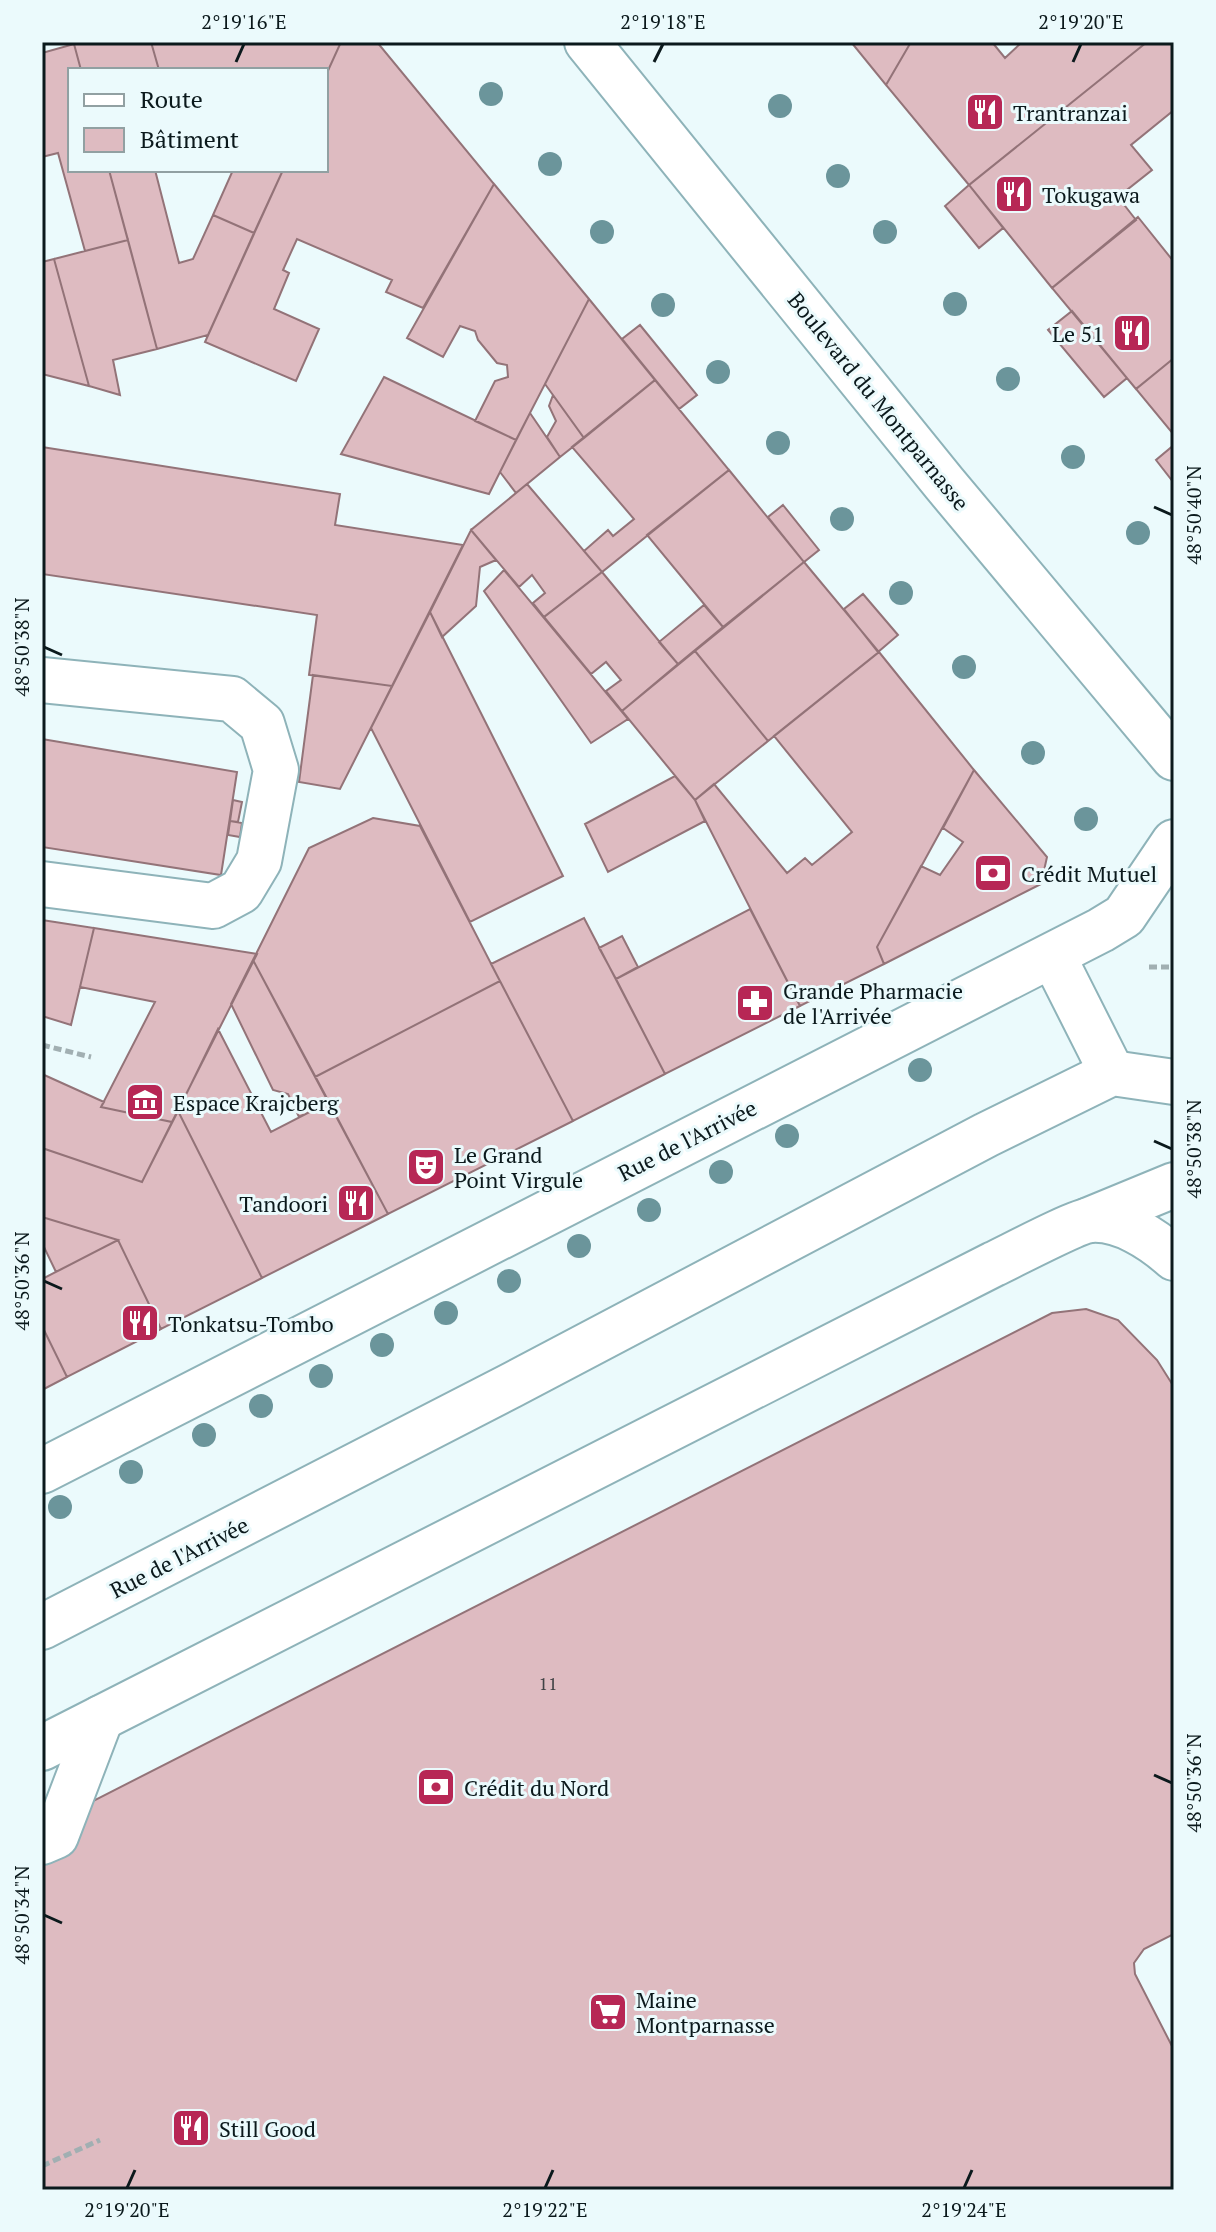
<svg xmlns="http://www.w3.org/2000/svg" width="1216" height="2232" font-family="'PT Serif',serif">
<style>
.building{fill:#debbc1;stroke:#937378;stroke-width:2}
.lines{fill:none;stroke-linecap:round;stroke-linejoin:round}
.minor-casing{stroke:#8eb3b9;stroke-width:48}
.major-casing{stroke:#8eb3b9;stroke-width:48}
.path{stroke:#a1afb2;stroke-width:5;stroke-dasharray:8 4;stroke-linecap:butt}
.minor{stroke:#fff;stroke-width:44}
.major{stroke:#fff;stroke-width:44}
.tree{fill:#6b959b}
.ticks{fill:none;stroke:#0b191c;stroke-width:3}
.labels{text-anchor:middle;dominant-baseline:central;stroke-width:6;stroke-linejoin:round;paint-order:stroke}
.number-label{font-size:18px;fill:#404245}
.poi-label{font-size:22px;fill:#0b191c;stroke:#ebfafc;text-anchor:start}
.street-label{font-size:22px;fill:#0b191c;stroke:#ebfafc}
.neatline{fill:none;stroke:#0b191c;stroke-width:3}
.ticks-label{font-size:20px;text-anchor:middle;fill:#0b191c}
</style>
<rect width="100%" height="100%" fill="#ebfafc"/>
<path class="building" d="M 80,42 L 151,42 L 159,70 L 81,70 L 74,44 Z
M 151,42 L 341,42 L 326,75 L 326,70 L 159,70 Z
M 341,42 L 377,42 L 494,184 L 423,308 L 386,292 L 392,280 L 297,239 L 283,270 L 289,273 L 274,309 L 319,329 L 296,381 L 205,342 L 283,170 L 326,170 L 326,75 Z
M 851,42 L 911,42 L 886,85 Z
M 911,42 L 992,42 L 1005,58 L 1022,42 L 1147,42 L 969,185 L 886,85 Z
M 1147,42 L 1174,42 L 1174,110 L 1131,145 L 1152,170 L 1118,197 L 1136,220 L 1052,288 L 969,185 Z
M 74,44 L 81,70 L 70,70 L 70,170 L 109,170 L 128,240 L 85,251 L 58,153 L 42,157 L 42,53 Z
M 109,170 L 155,170 L 179,263 L 193,259 L 213,215 L 254,233 L 208,335 L 157,349 Z
M 233,170 L 283,170 L 254,233 L 213,215 Z
M 494,184 L 589,299 L 516,440 L 475,421 L 495,381 L 508,377 L 507,365 L 497,363 L 478,340 L 475,331 L 460,326 L 443,357 L 407,338 Z
M 969,185 L 1003,228 L 979,248 L 945,206 Z
M 1138,217 L 1174,262 L 1174,358 L 1136,389 L 1052,288 Z
M 128,240 L 157,349 L 113,360 L 120,395 L 89,386 L 54,259 Z
M 54,259 L 89,386 L 42,374 L 42,262 Z
M 589,299 L 655,380 L 584,438 L 545,384 Z
M 1072,311 L 1127,378 L 1104,397 L 1048,330 Z
M 640,325 L 697,395 L 679,409 L 622,339 Z
M 1174,358 L 1174,435 L 1136,389 Z
M 384,377 L 516,440 L 489,494 L 341,454 Z
M 655,380 L 729,470 L 602,572 L 584,551 L 608,530 L 613,536 L 634,519 L 572,447 Z
M 553,395 L 584,438 L 560,457 L 547,437 L 556,421 L 549,406 Z
M 530,413 L 560,457 L 516,493 L 500,472 Z
M 1174,445 L 1174,483 L 1156,460 Z
M 42,447 L 340,494 L 335,525 L 463,545 L 392,686 L 309,675 L 317,615 L 42,574 Z
M 729,470 L 804,562 L 723,627 L 647,535 Z
M 527,484 L 602,572 L 544,617 L 533,603 L 545,593 L 532,575 L 519,587 L 471,530 Z
M 783,505 L 819,550 L 804,562 L 768,517 Z
M 471,530 L 496,560 L 480,567 L 476,606 L 442,637 L 430,612 Z
M 804,562 L 879,652 L 768,741 L 695,651 Z
M 504,570 L 628,719 L 591,743 L 484,591 Z
M 602,572 L 678,664 L 622,711 L 606,691 L 621,680 L 606,662 L 591,674 L 544,617 Z
M 863,594 L 898,635 L 878,652 L 844,609 Z
M 704,605 L 723,627 L 678,664 L 659,642 Z
M 430,612 L 563,876 L 470,922 L 371,728 Z
M 695,651 L 768,741 L 695,800 L 622,711 Z
M 879,652 L 974,770 L 877,947 L 884,964 L 800,1006 L 695,800 L 714,784 L 787,873 L 805,858 L 812,865 L 852,832 L 774,736 Z
M 313,675 L 392,686 L 340,789 L 299,782 Z
M 42,739 L 237,772 L 221,875 L 42,847 Z
M 974,770 L 1047,857 L 1041,884 L 884,964 L 877,947 L 921,866 L 940,875 L 963,842 L 943,828 Z
M 675,776 L 695,800 L 705,821 L 608,872 L 585,824 Z
M 233,800 L 242,802 L 238,822 L 230,821 Z
M 373,818 L 420,826 L 500,981 L 315,1077 L 253,960 L 309,848 Z
M 230,821 L 242,823 L 240,837 L 228,835 Z
M 750,909 L 800,1006 L 665,1074 L 616,979 Z
M 584,918 L 665,1074 L 573,1121 L 491,964 Z
M 42,920 L 94,928 L 71,1025 L 42,1016 Z
M 94,928 L 257,954 L 172,1122 L 101,1107 L 155,1002 L 80,987 Z
M 622,936 L 638,967 L 616,979 L 599,948 Z
M 253,960 L 329,1102 L 299,1117 L 288,1094 L 273,1090 L 231,1004 Z
M 500,981 L 573,1121 L 388,1214 L 315,1077 Z
M 218,1029 L 271,1132 L 329,1102 L 388,1214 L 262,1278 L 178,1111 Z
M 42,1074 L 104,1102 L 101,1107 L 172,1122 L 142,1182 L 42,1148 Z
M 178,1111 L 262,1278 L 161,1329 L 118,1240 L 42,1217 L 42,1148 L 142,1182 Z
M 42,1217 L 118,1240 L 56,1272 L 44,1247 L 42,1248 Z
M 118,1240 L 161,1329 L 67,1377 L 42,1326 L 42,1279 Z
M 1086,1309 L 1118,1320 L 1157,1360 L 1174,1387 L 1174,1934 L 1144,1949 L 1134,1963 L 1135,1974 L 1174,2050 L 1174,2190 L 42,2190 L 42,1827 L 1052,1313 Z
M 42,1326 L 67,1377 L 42,1390 Z"/>
<g class="lines">
<defs>
<path id="minor" d="M 42,680 L 232,699 L 262,724 L 276,770 L 259,861 L 241,891 L 213,906 L 42,884
M 1053,956 L 1112,1073
M 1089,1220 L 1174,1185
M 42,1471 L 1101,930 L 1124,916 L 1174,842
M 42,1842 L 56,1836 L 101,1718"/>
<path id="major" d="M 587,42 L 944,483 L 1174,758
M 42,1627 L 512,1385 L 986,1135 L 1112,1073 L 1174,1082
M 42,1748 L 994,1264 C 1011,1256 1077,1221 1091,1220 C 1121,1218 1153,1239 1174,1258"/>
</defs>
<use href="#minor" class="minor-casing"/>
<use href="#major" class="major-casing"/>
<path class="path" d="M 1149,967 L 1174,967
M 42,1045 L 91,1057
M 42,2166 L 100,2140"/>
<use href="#minor" class="minor"/>
<use href="#major" class="major"/>
</g>
<g class="tree">
<circle cx="491" cy="94" r="12"/>
<circle cx="780" cy="106" r="12"/>
<circle cx="550" cy="164" r="12"/>
<circle cx="838" cy="176" r="12"/>
<circle cx="602" cy="232" r="12"/>
<circle cx="885" cy="232" r="12"/>
<circle cx="955" cy="304" r="12"/>
<circle cx="663" cy="305" r="12"/>
<circle cx="718" cy="372" r="12"/>
<circle cx="1008" cy="379" r="12"/>
<circle cx="778" cy="443" r="12"/>
<circle cx="1073" cy="457" r="12"/>
<circle cx="842" cy="519" r="12"/>
<circle cx="1138" cy="533" r="12"/>
<circle cx="901" cy="593" r="12"/>
<circle cx="964" cy="667" r="12"/>
<circle cx="1033" cy="753" r="12"/>
<circle cx="1086" cy="819" r="12"/>
<circle cx="920" cy="1070" r="12"/>
<circle cx="787" cy="1136" r="12"/>
<circle cx="721" cy="1172" r="12"/>
<circle cx="649" cy="1210" r="12"/>
<circle cx="579" cy="1246" r="12"/>
<circle cx="509" cy="1281" r="12"/>
<circle cx="446" cy="1313" r="12"/>
<circle cx="382" cy="1345" r="12"/>
<circle cx="321" cy="1376" r="12"/>
<circle cx="261" cy="1406" r="12"/>
<circle cx="204" cy="1435" r="12"/>
<circle cx="131" cy="1472" r="12"/>
<circle cx="60" cy="1507" r="12"/>
</g>
<path class="ticks" d="M 236,62 L 244,44M 654,62 L 663,44M 1073,62 L 1081,44M 1154,507 L 1172,515M 44,647 L 62,655M 1154,1141 L 1172,1149M 44,1281 L 62,1289M 1154,1775 L 1172,1783M 44,1915 L 62,1923M 127,2188 L 135,2170M 545,2188 L 553,2170M 964,2188 L 972,2170"/>
<defs>
<symbol id="restaurant-square" viewBox="-11 -11 22 22"><rect x="-9" y="-9" width="18" height="18" rx="4" fill="#b72755" stroke="#ebfafc"/><path d="M-5-6h1v4h1v-4h1v4h1v-4h1v5L-1.5 .5V6h-2V.5L-5-1ZM5-6V6H3V1.5H1.5Q1.5-4 5-6Z" fill="#fff"/></symbol>
<symbol id="bank-square" viewBox="-11 -11 22 22"><rect x="-9" y="-9" width="18" height="18" rx="4" fill="#b72755" stroke="#ebfafc"/><path d="M-6-4H6V4H-6ZM0-2.3a2.3 2.3 0 1 0 0 4.6a2.3 2.3 0 1 0 0-4.6Z" fill="#fff"/></symbol>
<symbol id="pharmacy-square" viewBox="-11 -11 22 22"><rect x="-9" y="-9" width="18" height="18" rx="4" fill="#b72755" stroke="#ebfafc"/><path d="M-2-6h4v4h4v4h-4v4h-4v-4h-4v-4h4Z" fill="#fff"/></symbol>
<symbol id="museum-square" viewBox="-11 -11 22 22"><rect x="-9" y="-9" width="18" height="18" rx="4" fill="#b72755" stroke="#ebfafc"/><path d="M0-6L6-3V-2H-6V-3ZM-5-1h2V3h-2ZM-1-1h2V3h-2ZM3-1h2V3H3ZM-6 4H6V6H-6Z" fill="#fff"/></symbol>
<symbol id="theatre-square" viewBox="-11 -11 22 22"><rect x="-9" y="-9" width="18" height="18" rx="4" fill="#b72755" stroke="#ebfafc"/><path d="M-5-5.5Q0-4 5-5.5V0Q5 5 0 6Q-5 5-5 0ZM-3.3-2.5H-1v1.5H-3.3ZM1-2.5H3.3v1.5H1ZM-2.8 1Q0 5.5 2.8 1Z" fill="#fff"/></symbol>
<symbol id="supermarket-square" viewBox="-11 -11 22 22"><rect x="-9" y="-9" width="18" height="18" rx="4" fill="#b72755" stroke="#ebfafc"/><path d="M-6-5.5h2.5l.6 2H6L4.5 2H-2.5L-4.4-4H-6ZM-1.5 3.2a1.3 1.3 0 1 0 .1 0ZM3 3.2a1.3 1.3 0 1 0 .1 0Z" fill="#fff"/></symbol>
</defs>
<g fill-rule="evenodd">
<use href="#restaurant-square" x="963" y="90" width="44" height="44"/>
<use href="#restaurant-square" x="992" y="172" width="44" height="44"/>
<use href="#restaurant-square" x="1110" y="311" width="44" height="44"/>
<use href="#bank-square" x="971" y="851" width="44" height="44"/>
<use href="#pharmacy-square" x="733" y="981" width="44" height="44"/>
<use href="#museum-square" x="123" y="1080" width="44" height="44"/>
<use href="#theatre-square" x="404" y="1145" width="44" height="44"/>
<use href="#restaurant-square" x="334" y="1181" width="44" height="44"/>
<use href="#restaurant-square" x="118" y="1301" width="44" height="44"/>
<use href="#bank-square" x="414" y="1765" width="44" height="44"/>
<use href="#supermarket-square" x="586" y="1990" width="44" height="44"/>
<use href="#restaurant-square" x="169" y="2106" width="44" height="44"/>
</g>
<g class="labels">
<g class="number-label">
<text x="548" y="1683">11</text>
</g>
<g class="poi-label">
<text x="1013" y="112">Trantranzai</text>
<text x="1042" y="194">Tokugawa</text>
<text x="1104" y="333" text-anchor="end">Le 51</text>
<text x="1021" y="873">Crédit Mutuel</text>
<text x="783" y="990">Grande Pharmacie<tspan x="783" dy="25">de l'Arrivée</tspan></text>
<text x="173" y="1102">Espace Krajcberg</text>
<text x="454" y="1154">Le Grand<tspan x="454" dy="25">Point Virgule</tspan></text>
<text x="328" y="1203" text-anchor="end">Tandoori</text>
<text x="168" y="1323">Tonkatsu-Tombo</text>
<text x="464" y="1787">Crédit du Nord</text>
<text x="636" y="1999">Maine<tspan x="636" dy="25">Montparnasse</tspan></text>
<text x="219" y="2128">Still Good</text>
</g>
<g class="street-label">
<text transform="translate(879 401) rotate(51)">Boulevard du Montparnasse</text>
<text transform="translate(687 1140) rotate(-27)">Rue de l'Arrivée</text>
<text transform="translate(179 1557) rotate(-27)">Rue de l'Arrivée</text>
</g>
</g>
<rect width="1216" height="2232" fill="none" stroke="#ebfafc" stroke-width="88"/>
<rect x="68" y="68" width="260" height="104" fill="#ebfafc" stroke="#91a0a2" stroke-width="2"/>
<rect x="84" y="94" width="40" height="12" fill="#ffffff" stroke="#91a0a2" stroke-width="2"/>
<text x="140" y="108" font-size="24" fill="#0b191c">Route</text>
<rect x="84" y="128" width="40" height="24" fill="#debbc1" stroke="#91a0a2" stroke-width="2"/>
<text x="140" y="148" font-size="24" fill="#0b191c">Bâtiment</text>
<rect x="44" y="44" width="1128" height="2144" class="neatline"/>
<g class="ticks-label">
<text x="244" y="29">2°19'16"E</text>
<text x="663" y="29">2°19'18"E</text>
<text x="1081" y="29">2°19'20"E</text>
<text transform="translate(1194 515) rotate(-90)" y="7">48°50'40"N</text>
<text transform="translate(22 647) rotate(-90)" y="7">48°50'38"N</text>
<text transform="translate(1194 1149) rotate(-90)" y="7">48°50'38"N</text>
<text transform="translate(22 1281) rotate(-90)" y="7">48°50'36"N</text>
<text transform="translate(1194 1783) rotate(-90)" y="7">48°50'36"N</text>
<text transform="translate(22 1915) rotate(-90)" y="7">48°50'34"N</text>
<text x="127" y="2217">2°19'20"E</text>
<text x="545" y="2217">2°19'22"E</text>
<text x="964" y="2217">2°19'24"E</text>
</g>
</svg>
